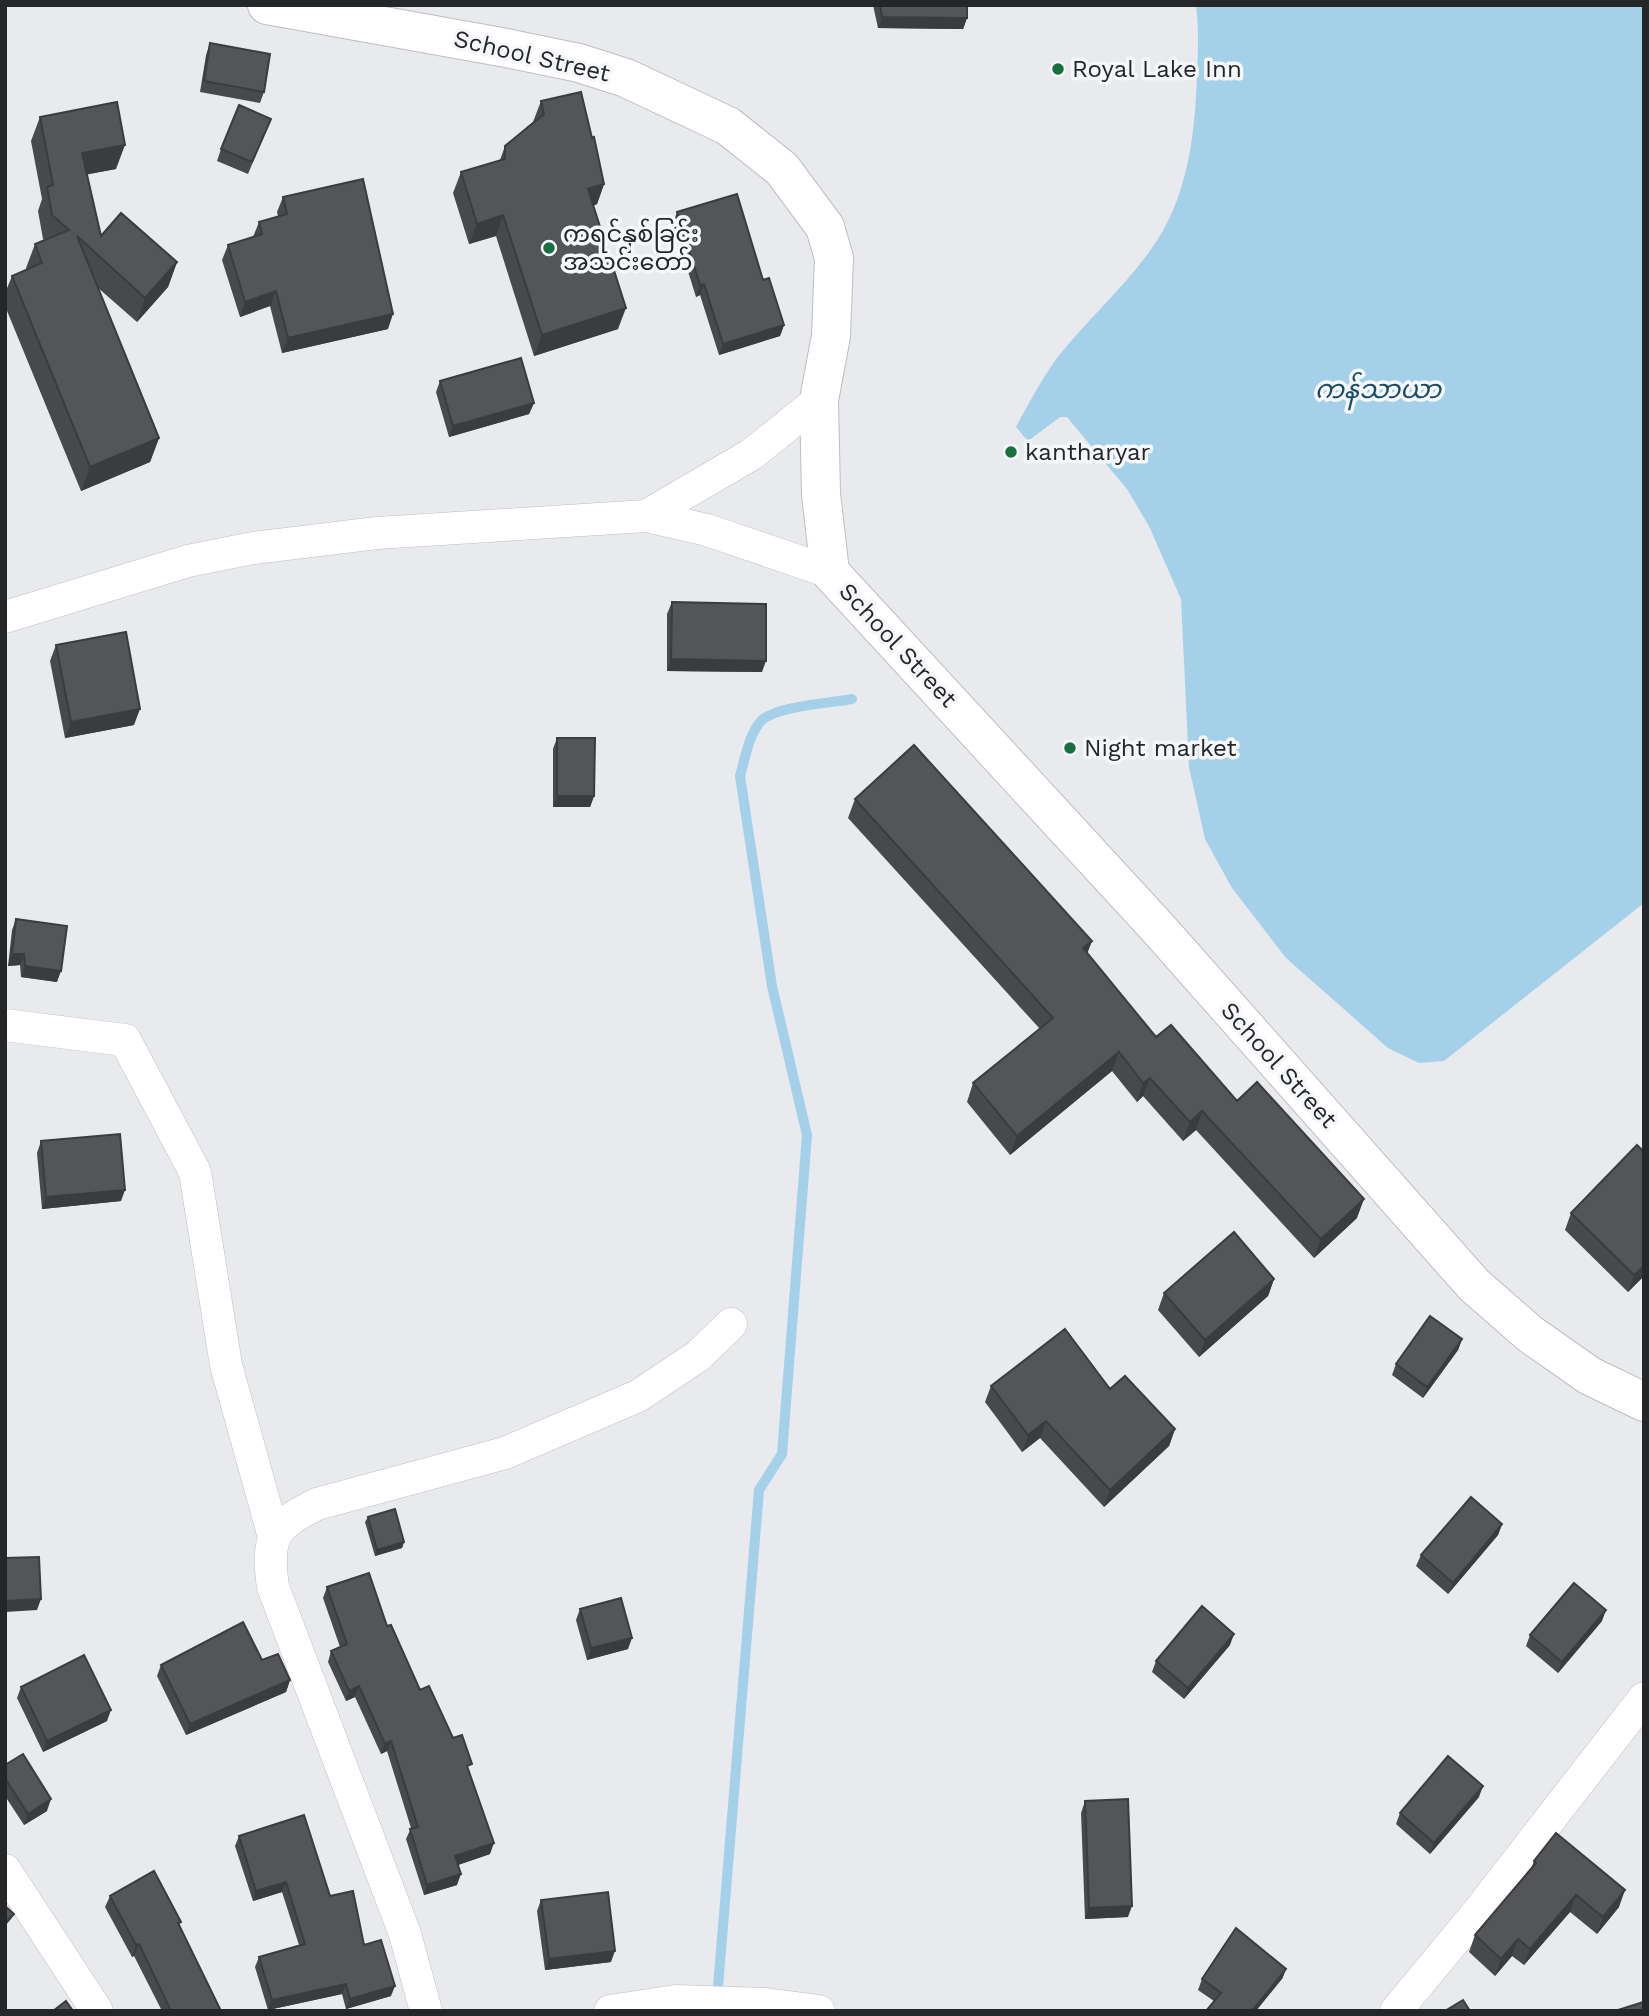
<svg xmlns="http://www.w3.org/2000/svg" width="1649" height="2016" font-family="'Work Sans','Noto Sans Myanmar',sans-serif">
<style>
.water{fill:#a5d0e9}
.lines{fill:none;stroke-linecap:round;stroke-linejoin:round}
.stream{stroke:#a5d0e9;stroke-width:10}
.minor-casing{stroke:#bcbec0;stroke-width:33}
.tertiary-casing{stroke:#bcbec0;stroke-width:40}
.minor{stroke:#fff;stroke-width:32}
.tertiary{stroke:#fff;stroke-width:38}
.wall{fill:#48494c}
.shaded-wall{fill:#3b3c3e}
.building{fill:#545558;stroke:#3b3c3e;stroke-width:2}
.poi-dot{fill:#1a6f41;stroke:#f6f7fa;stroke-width:2.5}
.labels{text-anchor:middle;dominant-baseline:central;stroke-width:7;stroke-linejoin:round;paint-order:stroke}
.street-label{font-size:24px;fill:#252627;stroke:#f6f7fa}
.poi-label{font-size:24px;fill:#252627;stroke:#f6f7fa;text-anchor:start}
.water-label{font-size:26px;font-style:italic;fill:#184d67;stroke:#f6f7fa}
</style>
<rect width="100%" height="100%" fill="#e8eaed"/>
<path class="water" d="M 1196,5 L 1644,5 L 1644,903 L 1444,1061 L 1419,1063 L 1388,1048 L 1286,958 L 1232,888 L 1205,839 L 1189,767 L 1181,599 L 1149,526 L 1127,489 L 1067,417 L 1060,417 L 1028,441 L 1016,427 C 1029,403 1041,380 1057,358 C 1089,317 1130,283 1158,239 C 1189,190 1195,131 1197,75 C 1198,51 1199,29 1196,5 Z"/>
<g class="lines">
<path class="stream" d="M 717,1999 L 759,1490 L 782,1454 L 807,1135 L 772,986 L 740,776 C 745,759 749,733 762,720 C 778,706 830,703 852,699"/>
<defs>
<path id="minor" d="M 646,516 L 752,454 L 819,400
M 5,617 L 188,561 L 253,548 L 377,533 L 646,516 L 707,530 L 830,572
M 5,1025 L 125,1040 L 195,1172 L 226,1365 L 274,1537
M 5,1870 L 97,2011
M 426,2011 L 405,1934 L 273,1587 C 266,1537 273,1526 317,1504 L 505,1453 L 638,1396 L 698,1356 L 731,1324
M 610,2011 L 676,2001 L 765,2004 L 819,2011
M 1396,2011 L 1478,1912 L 1644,1698"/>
<path id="tertiary" d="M 267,5 L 501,47 L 579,63 L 626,78 L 728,126 L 782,169 L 825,227 L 834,258 L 831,336 L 819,400 L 821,494 L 830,572 L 1157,927 L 1474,1285 L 1530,1334 L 1590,1376 L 1644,1402"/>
</defs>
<use href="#minor" class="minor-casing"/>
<use href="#tertiary" class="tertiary-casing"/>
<use href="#minor" class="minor"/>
<use href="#tertiary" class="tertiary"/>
</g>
<path class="wall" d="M 873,5 L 967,5 L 967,18 L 963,29 L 878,28 Z
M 210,43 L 264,92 L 260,103 L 200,92 L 206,55 Z
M 541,101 L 592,138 L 604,184 L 597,204 L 593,206 L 618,329 L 534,356 L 496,236 L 469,244 L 453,193 L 461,172 L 500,160 L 505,146 L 533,122 Z
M 40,117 L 116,169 L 87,174 L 101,236 L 177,262 L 168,287 L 137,322 L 97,287 L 159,438 L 150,462 L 81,491 L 5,306 L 5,293 L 12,276 L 27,270 L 26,268 L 35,244 L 45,240 L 43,239 L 38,211 L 42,199 L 31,141 Z
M 271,119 L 248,174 L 217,161 L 221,149 Z
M 283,197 L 388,329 L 282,353 L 270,306 L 240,317 L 222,260 L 228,245 L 253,237 L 259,222 L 278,216 L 277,212 Z
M 677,212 L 763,280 L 784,325 L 780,336 L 719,355 L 700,295 L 696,297 L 673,223 Z
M 440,381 L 534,403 L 529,414 L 449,437 L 436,392 Z
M 672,602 L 762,672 L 667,671 L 667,614 Z
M 56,645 L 134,725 L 65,738 L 50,661 Z
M 557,738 L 594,796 L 590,807 L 553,807 L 553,749 Z
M 855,799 L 1092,941 L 1087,953 L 1156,1037 L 1237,1101 L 1357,1218 L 1314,1258 L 1196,1130 L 1183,1141 L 1143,1096 L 1137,1102 L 1112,1071 L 1010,1155 L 967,1102 L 973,1083 L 1040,1029 L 848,818 Z
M 16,919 L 57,982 L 21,977 L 20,965 L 8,966 L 12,930 Z
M 41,1141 L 121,1201 L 42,1209 L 37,1153 Z
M 1644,1152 L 1644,1276 L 1628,1292 L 1565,1230 L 1571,1213 Z
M 1274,1279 L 1268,1296 L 1199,1357 L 1158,1310 L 1164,1293 Z
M 1462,1339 L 1458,1350 L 1423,1398 L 1392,1375 L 1396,1364 Z
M 991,1386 L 1110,1389 L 1175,1429 L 1169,1446 L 1104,1507 L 1040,1438 L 1022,1452 L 985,1402 Z
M 368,1517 L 404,1542 L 402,1548 L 375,1556 L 365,1522 Z
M 1502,1524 L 1498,1535 L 1448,1594 L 1416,1566 L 1421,1555 Z
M 327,1587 L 387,1626 L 420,1690 L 469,1772 L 490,1854 L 458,1865 L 457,1885 L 424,1895 L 406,1839 L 411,1828 L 387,1751 L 381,1754 L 355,1697 L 346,1701 L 328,1662 L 331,1651 L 340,1647 L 323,1598 Z
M 580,1609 L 628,1649 L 587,1660 L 576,1620 Z
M 1602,1621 L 1558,1673 L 1526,1646 L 1530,1635 Z
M 1230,1645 L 1184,1699 L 1152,1672 L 1156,1661 Z
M 262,1660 L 290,1680 L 286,1692 L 186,1735 L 157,1676 L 161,1665 Z
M 21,1687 L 107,1721 L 43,1752 L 17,1698 Z
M 5,1765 L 47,1811 L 24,1825 L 5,1796 Z
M 1479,1797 L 1430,1854 L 1396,1824 L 1400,1813 Z
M 1085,1801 L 1128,1917 L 1085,1919 L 1081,1813 Z
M 239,1836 L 330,1896 L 364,1945 L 391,1996 L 346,2009 L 342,1994 L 268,2010 L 255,1967 L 259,1957 L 299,1945 L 282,1892 L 253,1901 L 235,1846 Z
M 1534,1861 L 1619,1907 L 1597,1934 L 1570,1912 L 1524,1965 L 1512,1956 L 1495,1976 L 1469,1952 L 1475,1935 L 1531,1869 Z
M 110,1896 L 181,1922 L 179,1926 L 221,2011 L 162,2011 L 134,1956 L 132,1957 L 105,1907 Z
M 541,1900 L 611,1962 L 545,1970 L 537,1911 Z
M 1286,1969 L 1282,1979 L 1214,2001 L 1198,1990 L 1202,1979 Z"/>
<path class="shaded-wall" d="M 882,17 L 967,18 L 963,29 L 878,28 Z
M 125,145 L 116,169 L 74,177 L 82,153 Z
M 604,184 L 597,204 L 580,210 L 588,189 Z
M 503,215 L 496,236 L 469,244 L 477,224 Z
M 177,262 L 168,287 L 137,322 L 145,298 Z
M 704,284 L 700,295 L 696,297 L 700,285 Z
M 276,291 L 270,306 L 240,317 L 245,302 Z
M 626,308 L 618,329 L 534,356 L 542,335 Z
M 393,314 L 388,329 L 282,353 L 288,338 Z
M 784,325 L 780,336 L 719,355 L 723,344 Z
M 534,403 L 529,414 L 449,437 L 453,426 Z
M 159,438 L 150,462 L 81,491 L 90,467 Z
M 671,659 L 766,661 L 762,672 L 667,671 Z
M 140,709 L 134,725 L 65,738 L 71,722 Z
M 557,796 L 594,796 L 590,807 L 553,807 Z
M 1092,941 L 1085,959 L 1083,948 Z
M 12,954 L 24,954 L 20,965 L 8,966 Z
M 25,966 L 61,971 L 57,982 L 21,977 Z
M 1119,1052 L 1112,1071 L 1010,1155 L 1017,1136 Z
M 1150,1078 L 1143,1096 L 1137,1102 L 1143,1083 Z
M 1202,1111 L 1196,1130 L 1183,1141 L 1190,1122 Z
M 125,1190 L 121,1201 L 42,1209 L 46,1197 Z
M 1364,1199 L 1357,1218 L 1314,1258 L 1321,1239 Z
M 1644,1266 L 1644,1276 L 1628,1292 L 1634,1275 Z
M 1274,1279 L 1268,1296 L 1199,1357 L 1205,1340 Z
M 1462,1339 L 1458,1350 L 1423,1398 L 1427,1387 Z
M 1046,1421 L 1040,1438 L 1022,1452 L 1028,1435 Z
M 1175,1429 L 1169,1446 L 1104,1507 L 1110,1490 Z
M 1502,1524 L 1498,1535 L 1448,1594 L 1453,1583 Z
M 404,1542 L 402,1548 L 375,1556 L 377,1550 Z
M 41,1599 L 37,1610 L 5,1612 L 5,1601 Z
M 1606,1610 L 1602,1621 L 1558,1673 L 1562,1662 Z
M 1234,1634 L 1230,1645 L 1184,1699 L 1188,1688 Z
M 632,1638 L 628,1649 L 587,1660 L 591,1648 Z
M 290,1680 L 286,1692 L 186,1735 L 190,1724 Z
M 359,1686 L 355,1697 L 346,1701 L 349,1691 Z
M 111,1710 L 107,1721 L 43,1752 L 47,1741 Z
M 391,1741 L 387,1751 L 381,1754 L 385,1744 Z
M 1483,1786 L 1479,1797 L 1430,1854 L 1434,1843 Z
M 51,1799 L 47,1811 L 24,1825 L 28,1814 Z
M 494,1843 L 490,1854 L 452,1867 L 455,1856 Z
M 461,1874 L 457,1885 L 424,1895 L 427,1885 Z
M 286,1882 L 282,1892 L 253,1901 L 256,1891 Z
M 1625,1890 L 1619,1907 L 1597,1934 L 1603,1917 Z
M 1576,1895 L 1570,1912 L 1524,1965 L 1530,1949 Z
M 1132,1906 L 1128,1917 L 1085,1919 L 1089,1908 Z
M 14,1914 L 11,1919 L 5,1926 L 5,1923 Z
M 1518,1939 L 1512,1956 L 1495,1976 L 1501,1959 Z
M 139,1944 L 134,1956 L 132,1957 L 136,1945 Z
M 615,1951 L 611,1962 L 545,1970 L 549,1959 Z
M 1286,1969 L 1282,1979 L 1256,2011 L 1252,2011 Z
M 346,1984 L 342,1994 L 268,2010 L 272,2000 Z
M 395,1986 L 391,1996 L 346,2009 L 350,1999 Z"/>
<path class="building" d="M 880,5 L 967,5 L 967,18 L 882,17 Z
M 210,43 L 270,54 L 264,92 L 204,81 Z
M 581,92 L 592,138 L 594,137 L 604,184 L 588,189 L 626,308 L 542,335 L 503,215 L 477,224 L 461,172 L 505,159 L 505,146 L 544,114 L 541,101 Z
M 117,102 L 125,145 L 82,153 L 101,236 L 121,213 L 177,262 L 145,298 L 77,236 L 159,438 L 90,467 L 12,276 L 42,263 L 35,244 L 69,230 L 52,215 L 47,187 L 53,185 L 40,117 Z
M 239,105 L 271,119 L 252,162 L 221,149 Z
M 363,179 L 393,314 L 288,338 L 276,291 L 245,302 L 228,245 L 262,234 L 259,222 L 287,214 L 283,197 Z
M 737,194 L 763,280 L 769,278 L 784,325 L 723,344 L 704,284 L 700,285 L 677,212 Z
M 521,358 L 534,403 L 453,426 L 440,381 Z
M 672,602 L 766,604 L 766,661 L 671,659 Z
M 126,632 L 140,709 L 71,722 L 56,645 Z
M 557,738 L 595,738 L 594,796 L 557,796 Z
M 914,745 L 1092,941 L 1083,948 L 1156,1037 L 1171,1025 L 1237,1101 L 1257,1082 L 1364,1199 L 1321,1239 L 1202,1111 L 1190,1122 L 1150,1078 L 1143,1083 L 1119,1052 L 1017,1136 L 973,1083 L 1053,1018 L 855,799 Z
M 16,919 L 67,926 L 61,971 L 25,966 L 24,954 L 12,954 Z
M 120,1134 L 125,1190 L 46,1197 L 41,1141 Z
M 1637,1145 L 1644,1152 L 1644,1266 L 1634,1275 L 1571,1213 Z
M 1234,1232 L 1274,1279 L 1205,1340 L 1164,1293 Z
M 1430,1316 L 1462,1339 L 1427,1387 L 1396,1364 Z
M 1065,1329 L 1110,1389 L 1125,1376 L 1175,1429 L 1110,1490 L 1046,1421 L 1028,1435 L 991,1386 Z
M 1471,1497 L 1502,1524 L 1453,1583 L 1421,1555 Z
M 395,1509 L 404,1542 L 377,1550 L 368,1517 Z
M 39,1557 L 41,1599 L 5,1601 L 5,1558 Z
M 369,1573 L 387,1626 L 391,1625 L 420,1690 L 429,1686 L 453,1738 L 462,1735 L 472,1764 L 467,1766 L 494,1843 L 455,1856 L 461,1874 L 427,1885 L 410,1829 L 418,1827 L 391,1741 L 385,1744 L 359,1686 L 349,1691 L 331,1651 L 347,1644 L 327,1587 Z
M 1574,1583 L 1606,1610 L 1562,1662 L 1530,1635 Z
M 621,1598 L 632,1638 L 591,1648 L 580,1609 Z
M 1202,1606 L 1234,1634 L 1188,1688 L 1156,1661 Z
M 243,1622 L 262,1660 L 278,1654 L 290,1680 L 190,1724 L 161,1665 Z
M 84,1655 L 111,1710 L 47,1741 L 21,1687 Z
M 23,1754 L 51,1799 L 28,1814 L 5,1778 L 5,1765 Z
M 1448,1756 L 1483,1786 L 1434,1843 L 1400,1813 Z
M 1128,1799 L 1132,1906 L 1089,1908 L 1085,1801 Z
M 304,1815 L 330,1896 L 353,1891 L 364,1945 L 381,1940 L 395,1986 L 350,1999 L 346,1984 L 272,2000 L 259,1957 L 305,1944 L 286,1882 L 256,1891 L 239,1836 Z
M 1556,1833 L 1625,1890 L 1603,1917 L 1576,1895 L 1530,1949 L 1518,1939 L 1501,1959 L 1475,1935 L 1536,1863 L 1534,1861 Z
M 154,1871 L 181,1922 L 178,1923 L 221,2011 L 171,2011 L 139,1944 L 136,1945 L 110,1896 Z
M 608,1892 L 615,1951 L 549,1959 L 541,1900 Z
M 5,1906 L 14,1914 L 5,1923 Z
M 1236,1928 L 1286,1969 L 1252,2011 L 1206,2011 L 1221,1993 L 1202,1979 Z
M 1463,2000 L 1470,2011 L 1445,2011 Z
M 66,2001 L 73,2011 L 53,2011 Z
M 1643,2002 L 1644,2011 L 1615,2011 Z"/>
<g class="poi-dot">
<circle cx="1058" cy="69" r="7"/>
<circle cx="549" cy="248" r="7"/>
<circle cx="1011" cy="452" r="7"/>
<circle cx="1070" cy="748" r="7"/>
</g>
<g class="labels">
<g class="street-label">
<text transform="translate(532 56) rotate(13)">School Street</text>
<text transform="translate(898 645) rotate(47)">School Street</text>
<text transform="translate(1279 1065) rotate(48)">School Street</text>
</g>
<g class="poi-label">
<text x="1072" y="69">Royal Lake Inn</text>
<text x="563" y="234">ကရင်နှစ်ခြင်း<tspan x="563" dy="28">အသင်းတော်</tspan></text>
<text x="1025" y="452">kantharyar</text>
<text x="1084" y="748">Night market</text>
</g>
<g class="water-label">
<text x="1378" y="389">ကန်သာယာ</text>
</g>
</g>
<rect width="1649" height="2016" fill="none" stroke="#252627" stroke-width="14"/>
</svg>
